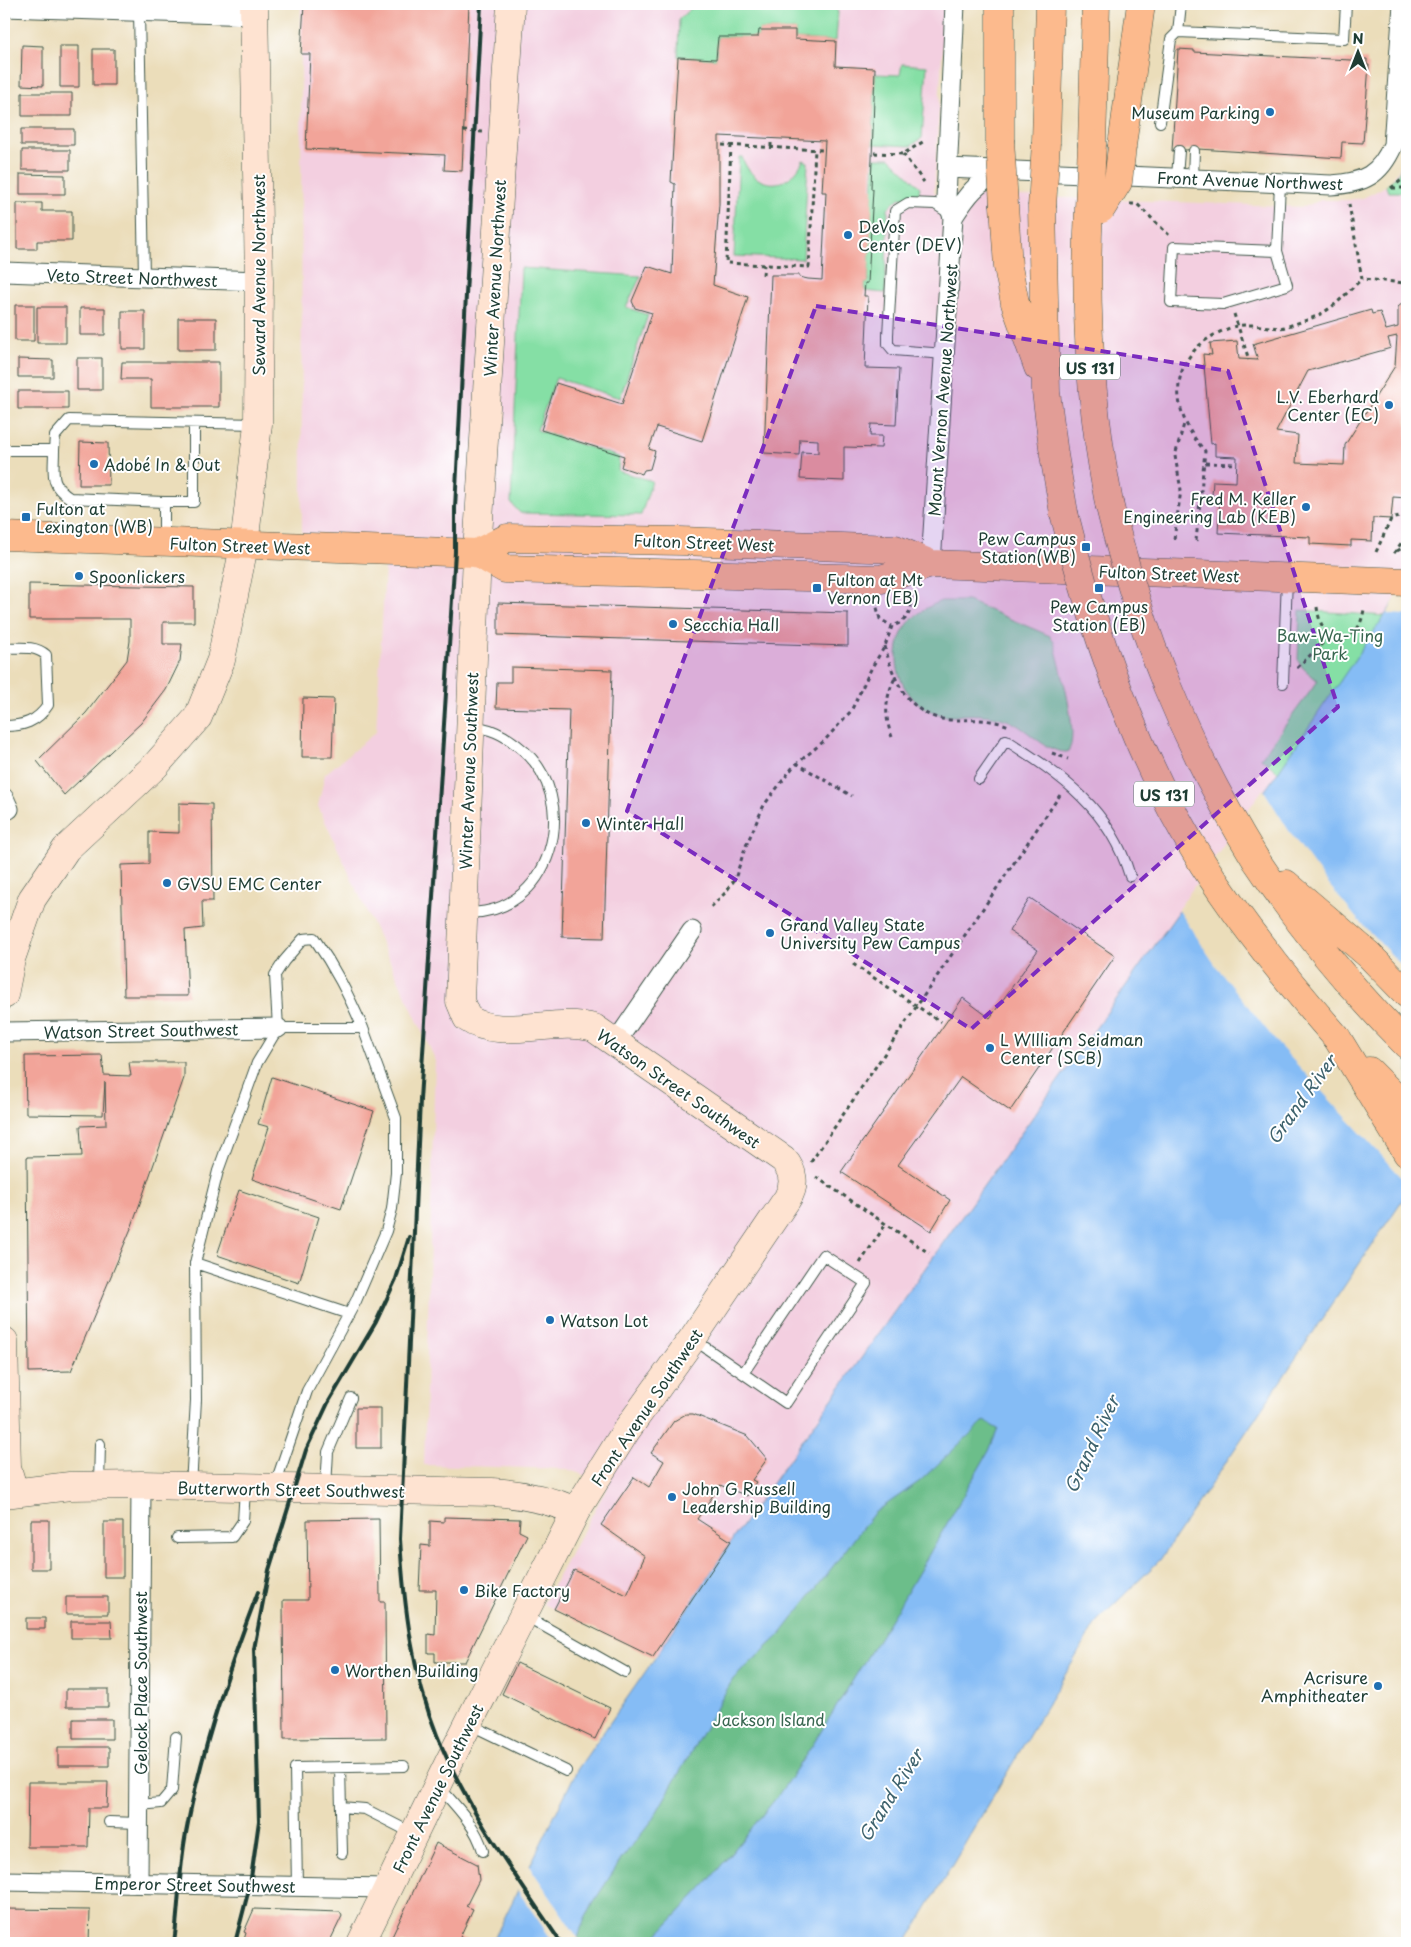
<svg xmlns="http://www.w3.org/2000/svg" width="1411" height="1947" font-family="'Playpen Sans',sans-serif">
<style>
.built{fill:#f3cfe0}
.green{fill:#85dfa5;stroke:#528e6c}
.forest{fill:#6cbe8a;stroke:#467e5f}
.water{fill:#85bcf5;stroke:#527c94}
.pier{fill:#ebddba}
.building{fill:#f2a499;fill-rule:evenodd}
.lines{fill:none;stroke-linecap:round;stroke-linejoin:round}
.lane-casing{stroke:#3e5548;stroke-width:12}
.street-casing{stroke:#3e5548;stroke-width:21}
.secondary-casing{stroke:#3e5548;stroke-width:29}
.primary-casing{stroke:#3e5548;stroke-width:29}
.highway-casing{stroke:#3e5548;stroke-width:29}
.path{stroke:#3e5548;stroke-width:3;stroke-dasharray:4 4;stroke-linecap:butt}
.lane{stroke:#fff;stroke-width:10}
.street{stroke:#fff;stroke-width:19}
.secondary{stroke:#fee3d1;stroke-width:28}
.primary{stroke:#fcba8d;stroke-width:28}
.highway{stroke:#fcba8d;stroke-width:28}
.rail{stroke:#1f3d34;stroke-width:4}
.highway-bridge-casing{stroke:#3e5548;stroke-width:29;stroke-linecap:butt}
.highway-bridge{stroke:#fcba8d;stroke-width:28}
.marked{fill:#7b2cbf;fill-opacity:0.2;stroke:#7b2cbf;stroke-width:4;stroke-dasharray:10 6;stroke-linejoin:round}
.poi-dot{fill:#1f6fb2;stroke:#fff;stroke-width:2}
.labels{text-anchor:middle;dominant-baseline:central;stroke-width:4;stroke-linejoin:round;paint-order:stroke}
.shield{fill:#fff;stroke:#627771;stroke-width:1}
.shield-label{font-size:15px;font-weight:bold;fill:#1f3d34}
.poi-label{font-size:16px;fill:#1f3d34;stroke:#fff;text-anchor:start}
.street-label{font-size:16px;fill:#1f3d34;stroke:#fff}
.park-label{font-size:16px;fill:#386650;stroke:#fff}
.water-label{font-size:18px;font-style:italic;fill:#3e636e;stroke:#fff}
</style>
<rect width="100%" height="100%" fill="#fff"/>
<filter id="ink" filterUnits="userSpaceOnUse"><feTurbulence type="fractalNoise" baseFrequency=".02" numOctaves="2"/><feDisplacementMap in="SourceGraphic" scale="10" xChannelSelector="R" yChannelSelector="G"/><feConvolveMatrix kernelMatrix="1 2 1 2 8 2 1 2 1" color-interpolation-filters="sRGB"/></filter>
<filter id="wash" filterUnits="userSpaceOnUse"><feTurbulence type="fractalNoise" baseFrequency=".0096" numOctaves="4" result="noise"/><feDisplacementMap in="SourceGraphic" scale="20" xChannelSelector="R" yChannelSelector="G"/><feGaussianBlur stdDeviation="1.12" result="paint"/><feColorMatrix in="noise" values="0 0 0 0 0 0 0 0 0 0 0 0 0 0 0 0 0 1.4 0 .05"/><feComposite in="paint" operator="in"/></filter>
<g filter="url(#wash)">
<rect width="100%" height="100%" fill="#ebddba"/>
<path class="built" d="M 301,4 L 945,4 L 934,193 L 1304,207 L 1321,200 L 1348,200 L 1363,198 L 1375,192 L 1389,184 L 1407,156 L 1407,583 L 1278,772 L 734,1537 L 657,1655 L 543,1604 L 609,1484 L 567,1469 L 424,1465 L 435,1059 L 318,806 L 325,774 L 376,732 L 386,550 L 302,547 Z"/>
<path class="green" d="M 696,4 L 832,4 L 838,12 L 836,41 L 795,39 L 795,30 L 759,30 L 758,37 L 718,37 L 716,59 L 678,57 L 679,19 Z
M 902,64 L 927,66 L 922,138 L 911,146 L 873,144 L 875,74 L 900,75 Z
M 1407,156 L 1407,192 L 1388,192 L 1386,186 L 1397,175 Z
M 739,157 L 742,157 C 754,191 789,192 803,160 L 808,162 L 803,259 L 734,256 Z
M 874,158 L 890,158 L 920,187 L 918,199 L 899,198 L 888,208 L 885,293 L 865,291 L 865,283 L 868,283 Z
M 521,268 L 641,276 L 626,307 L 648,315 L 620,398 L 556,378 L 537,430 L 619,457 L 618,471 L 652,481 L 641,515 L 520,513 L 511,503 Z
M 941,601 L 968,601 L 1050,636 L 1054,641 C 1058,660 1082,740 1067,752 C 1044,752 1028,728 1007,720 C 993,715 977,714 962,715 C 957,716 951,717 946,716 C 912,709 892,680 898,646 C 902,623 921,609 941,601 Z
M 1300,610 L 1386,616 L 1278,772 L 1261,758 L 1318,681 L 1302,667 L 1298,659 Z"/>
<path class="forest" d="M 984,1420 L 998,1429 L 989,1451 L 902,1601 L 812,1746 L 777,1797 L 707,1883 L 650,1943 L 577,1943 L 581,1927 L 593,1903 L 622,1858 L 651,1822 L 733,1679 L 780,1635 L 874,1513 L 920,1481 Z"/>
<path class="water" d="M 1407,583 L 1407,1193 L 1160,1560 L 1097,1621 L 906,1943 L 650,1943 L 707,1883 L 777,1797 L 812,1746 L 902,1601 L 989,1451 L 998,1429 L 984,1421 L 920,1481 L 874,1513 L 780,1635 L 733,1679 L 651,1822 L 622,1858 L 593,1903 L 581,1927 L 577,1943 L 492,1943 L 577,1770 L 657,1655 L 734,1537 L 1278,772 Z"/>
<path class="pier" d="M 1407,580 L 1407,615 L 1387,614 L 1396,597 Z
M 1263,789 L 1291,834 L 1325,880 L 1358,920 L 1407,971 L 1407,1183 L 1278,1044 L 1216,966 L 1178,909 Z
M 528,1864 L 580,1941 L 580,1943 L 554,1943 L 516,1888 Z"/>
<g id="blocks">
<path class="building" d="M 304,4 L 469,4 L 462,171 L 444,170 L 445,155 L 306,149 L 310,54 L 301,54 Z
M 759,30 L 795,30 L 795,39 L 836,41 L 835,66 L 875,68 L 871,189 L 873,189 L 868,283 L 865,283 L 864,296 L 868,296 L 865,368 L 899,369 L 896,425 L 871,424 L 870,436 L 882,436 L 881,448 L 844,447 L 844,481 L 800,479 L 802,452 L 818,453 L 818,440 L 800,439 L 799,455 L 764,453 L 771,275 L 799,275 L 799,277 L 808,279 L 822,280 L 826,192 L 822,192 L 825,141 L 719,136 L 719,204 L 713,285 L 748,297 L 702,441 L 657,427 L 649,449 L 655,451 L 650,469 L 644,470 L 642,474 L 621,467 L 624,456 L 541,430 L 556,383 L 622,404 L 652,313 L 635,308 L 632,301 L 647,266 L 672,274 L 675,184 L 671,182 L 678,57 L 716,59 L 718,37 L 758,37 Z
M 22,45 L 43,46 L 43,86 L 21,85 Z
M 60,46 L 79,46 L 79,87 L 60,87 Z
M 93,49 L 114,49 L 114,85 L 93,85 Z
M 1178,49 L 1194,50 L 1194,52 L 1351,60 L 1367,59 L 1367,65 L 1369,65 L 1363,143 L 1342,142 L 1341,158 L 1198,149 L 1172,151 Z
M 22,93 L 72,93 L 72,116 L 22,116 Z
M 21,129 L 74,129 L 74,145 L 21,145 Z
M 22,150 L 70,150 L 70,170 L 22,170 Z
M 20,174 L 65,175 L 65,194 L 20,194 Z
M 17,203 L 42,203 L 42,211 L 72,211 L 72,241 L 37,241 L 37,249 L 17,249 Z
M 1406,269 L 1407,498 L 1393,497 L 1391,519 L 1373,518 L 1372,541 L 1351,540 L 1351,546 L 1310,544 L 1310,537 L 1218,533 L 1220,497 L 1212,496 L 1213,481 L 1236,482 L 1237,457 L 1215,456 L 1215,443 L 1211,444 L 1203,354 L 1212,355 L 1210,343 L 1237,341 L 1239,359 L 1258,360 L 1253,344 L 1371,310 L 1372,314 L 1380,312 L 1386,330 L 1398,327 L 1398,307 L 1404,302 ZM 1397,336 L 1395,366 L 1345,445 L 1344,465 L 1296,463 L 1298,435 L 1276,432 L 1308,371 L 1391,348 L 1388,338 Z
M 15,305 L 34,305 L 34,341 L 15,341 Z
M 37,307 L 66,307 L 66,343 L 37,343 Z
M 80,308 L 105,308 L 105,335 L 80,335 Z
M 122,311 L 145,311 L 145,349 L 122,349 Z
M 178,318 L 216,318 L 216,350 L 178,350 Z
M 77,358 L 102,358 L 102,390 L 77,390 Z
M 18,359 L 53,360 L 53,377 L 18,377 Z
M 122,362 L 219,362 L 219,407 L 151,407 L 151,379 L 121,379 Z
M 18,391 L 68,391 L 68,409 L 18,409 Z
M 80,442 L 108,443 L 109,485 L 79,485 Z
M 29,584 L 194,587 L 194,622 L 163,622 L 163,644 L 182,644 L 180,661 L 166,690 L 141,723 L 64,795 L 37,761 L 86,713 L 127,660 L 130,641 L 130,619 L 29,619 Z
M 498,603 L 848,613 L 848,646 L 498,635 Z
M 511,667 L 612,670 L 604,938 L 562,937 L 569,710 L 496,708 L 497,682 L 511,682 Z
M 303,698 L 334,699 L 332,757 L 302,757 Z
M 179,803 L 212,804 L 213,901 L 202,901 L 203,928 L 185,930 L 188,996 L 124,996 L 121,865 L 149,864 L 149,832 L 179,833 Z
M 1030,898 L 1115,956 L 1010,1111 L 961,1077 L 898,1165 L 950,1200 L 931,1231 L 841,1172 L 963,998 L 990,1018 L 1038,950 L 1009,931 Z
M 102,1055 L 104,1075 L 131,1076 L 129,1062 L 184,1062 L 184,1078 L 132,1226 L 71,1371 L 29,1372 L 27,1157 L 82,1156 L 80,1126 L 106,1125 L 105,1082 L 103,1115 L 26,1114 L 25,1056 Z
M 272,1077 L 374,1111 L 341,1209 L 252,1179 L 269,1127 L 258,1124 Z
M 239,1190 L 319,1217 L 299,1283 L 217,1255 Z
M 356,1408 L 381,1408 L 381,1448 L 356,1448 Z
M 686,1414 L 693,1414 L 748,1436 L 767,1459 L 752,1480 L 756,1482 L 747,1496 L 720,1485 L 697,1519 L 731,1541 L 653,1657 L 554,1609 L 574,1570 L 627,1595 L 645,1556 L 601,1525 L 634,1477 L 649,1487 L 664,1461 L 651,1453 L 674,1421 Z
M 444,1517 L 520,1519 L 519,1531 L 527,1535 L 465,1662 L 435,1662 L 435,1653 L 428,1653 L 428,1634 L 435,1635 L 436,1590 L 419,1590 L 421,1545 L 430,1546 L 430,1521 L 444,1522 Z
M 379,1519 L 380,1602 L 385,1602 L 386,1738 L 284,1739 L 283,1600 L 308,1600 L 307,1520 Z
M 31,1520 L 49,1520 L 49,1569 L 31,1569 Z
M 104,1522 L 123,1522 L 123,1577 L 104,1577 Z
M 66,1597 L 108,1597 L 108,1614 L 66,1614 Z
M 26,1618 L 45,1618 L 45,1629 L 26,1629 Z
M 71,1621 L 111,1621 L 112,1638 L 71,1638 Z
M 517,1663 L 610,1708 L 595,1739 L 502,1694 Z
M 66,1689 L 108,1689 L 108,1707 L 66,1707 Z
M 73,1719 L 112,1719 L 112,1739 L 73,1739 Z
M 58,1747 L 109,1747 L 109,1766 L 58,1766 Z
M 28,1782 L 108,1782 L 107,1808 L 89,1808 L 88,1847 L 27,1847 Z
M 436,1843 L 477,1864 L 479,1880 L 466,1906 L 473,1909 L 460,1937 L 474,1943 L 389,1943 Z
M 4,1909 L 90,1910 L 89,1943 L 4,1943 Z
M 254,1909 L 340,1912 L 342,1916 L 329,1943 L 243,1943 L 246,1933 L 244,1932 Z"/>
</g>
</g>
<g filter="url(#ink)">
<use href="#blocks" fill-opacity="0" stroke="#3e5548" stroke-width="1"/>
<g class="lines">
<defs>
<path id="lane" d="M 139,11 L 144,277
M 1178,32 L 1344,39 L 1346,4
M 1160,122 L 1171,39 L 1178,32 L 1181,4
M 1177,177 L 1179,151
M 1193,178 L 1194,151
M 1277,251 L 1174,247 L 1171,302 L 1223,304 L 1287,285 L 1277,251 L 1280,183
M 945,354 L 893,350 L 888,344 L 888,335 L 895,211 L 908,203 L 935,204 L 949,213
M 4,450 L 54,450 C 54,473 49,485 70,498 L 164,502 L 164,541
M 54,450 L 55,436 L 69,420 L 257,424
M 164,502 L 194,502 L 194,423
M 4,648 C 19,648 35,645 46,655 L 48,705 C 37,722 23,726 4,726
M 1283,683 L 1287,579
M 979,779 L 1006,740 C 1062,776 1110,809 1130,876
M 464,912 C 550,920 587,798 518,746 C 503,734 490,728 470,726
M 195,1263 L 349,1314
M 693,1339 L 786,1403 L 866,1283 L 823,1255 L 744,1372
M 99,1484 L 100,1444
M 275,1485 L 307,1391 L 356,1301 L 386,1231 L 392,1209 L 396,1173 L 396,1118 L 363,1028 L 278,1028
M 191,1486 L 196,1400 L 195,1263 L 218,1171 L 257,1063 L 278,1028 L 275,975 L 284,961 L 303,939 L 314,938 C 335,968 348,994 363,1028
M 326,1487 L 328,1452 L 351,1398
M 177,1538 L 232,1537 L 243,1521 L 245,1489
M 524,1615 L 625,1672
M 469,1724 L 566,1771
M 340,1767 L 342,1853
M 440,1788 C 457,1807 476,1826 483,1851
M 140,1805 L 161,1803 L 172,1790 L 176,1737
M 341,1807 L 365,1809 L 414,1834
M 109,1822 L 139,1823
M 297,1886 L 295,1768 L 404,1766"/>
<path id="street" d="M 4,7 L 254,15
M 948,168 L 1331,185 C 1364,183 1380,175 1393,145 L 1403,4
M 953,217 C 968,194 976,183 1001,171
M 4,272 L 259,281
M 931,564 L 953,217 L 946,198 L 955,4
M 4,798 L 9,809
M 4,1032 L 278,1028
M 616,1042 L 692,931
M 4,1881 L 387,1888
M 138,1882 L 141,1485"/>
<path id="secondary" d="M 4,995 L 11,959 L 32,899 L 66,849 L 155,766 L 198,717 L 221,660 L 244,546 L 258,424 L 259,281 L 254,4
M 4,1341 L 7,1468 L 14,1491
M 4,1494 L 70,1486 L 141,1485 L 492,1492 C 523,1494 548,1499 576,1511
M 361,1943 L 449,1762 L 576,1511 L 626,1431 L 693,1338 L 787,1199 C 796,1185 794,1171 783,1159 L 594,1028 C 555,1016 501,1042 467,1018 L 460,1001 L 477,553 L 511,4"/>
<path id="primary" d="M 4,536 L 477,553 L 505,569 L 881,579 L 931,564 L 1407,582
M 477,553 L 507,538 L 681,541 L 895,549 L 931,564"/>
<path id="highway" d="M 1000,4 L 1000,140
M 1046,142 L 1050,4
M 1092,144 L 1096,4
M 1122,146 L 1141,4
M 1004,205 L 1008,267 L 1015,303 L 1038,367
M 1042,207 L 1046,392 L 1054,455 L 1064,513
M 1089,208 C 1084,308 1090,405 1109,503
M 1256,860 C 1300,926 1351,989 1407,1045
M 1286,884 L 1369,955 L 1407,994
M 1337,1038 L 1407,1153
M 1369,1071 L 1407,1109"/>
</defs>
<use href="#lane" class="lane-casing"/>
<use href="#street" class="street-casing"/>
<use href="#secondary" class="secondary-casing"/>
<use href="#primary" class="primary-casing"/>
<use href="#highway" class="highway-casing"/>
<path class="path" d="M 463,131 L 483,132
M 722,145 L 822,150
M 731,145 L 726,263 L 809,267 L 815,149
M 771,147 L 771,140
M 874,153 L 903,154 L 926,140
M 903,154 L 924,182
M 1391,188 L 1407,176
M 1392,188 L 1407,188
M 1130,204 L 1137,204 L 1169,235
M 1349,204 L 1362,279 L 1405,283
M 763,275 L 764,265
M 1234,314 L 1249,360
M 1205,463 L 1237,464
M 1174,539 L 1181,490 L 1175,456 L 1184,424
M 1196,541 L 1205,451 C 1162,404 1171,345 1236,326 C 1253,322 1275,330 1285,327 C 1297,323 1313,319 1324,312 C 1338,304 1350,289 1362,279
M 1397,551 L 1407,545
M 1376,552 L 1391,519 L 1407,515
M 1394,553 L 1407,535
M 875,600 L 880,619 L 892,626
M 1317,607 C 1322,650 1358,650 1364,609
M 885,646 C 893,681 911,719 952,720 C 972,720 989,718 1009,726
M 1297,668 L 1329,637
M 892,737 C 884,716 885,698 895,678
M 1052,753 L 1068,759
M 796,763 L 852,796
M 711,907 L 725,893 L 735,879 L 745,848 L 764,805 L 793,767 L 824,741 L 851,711 L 872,667 L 885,646 L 892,626 C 910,621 912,609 911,592
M 853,964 L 941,1022
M 811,1162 L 1060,795
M 816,1177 L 929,1253
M 860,1263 L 886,1224"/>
<use href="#lane" class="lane"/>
<use href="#street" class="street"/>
<use href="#secondary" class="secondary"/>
<use href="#primary" class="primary"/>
<use href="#highway" class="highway"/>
<path class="rail" d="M 481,4 L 455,508 L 455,552 L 420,1100 L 400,1539 C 404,1606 412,1673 437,1735 C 466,1808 517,1878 561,1943
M 174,1943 C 179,1907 179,1869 186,1833 C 201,1751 228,1670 258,1592
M 235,1943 L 250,1885 L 259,1821 L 254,1649 L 269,1570 L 306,1450 L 328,1403 L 376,1322 L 396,1279 L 409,1237"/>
<defs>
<path id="highway-bridge" d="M 1000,140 L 1004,205
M 1042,207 L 1046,142
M 1089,208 L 1092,144
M 1101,209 L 1118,182 L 1122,146
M 1109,503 C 1141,635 1184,743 1256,860
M 1064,513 C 1094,635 1136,757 1203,864 C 1243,926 1289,983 1337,1038"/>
</defs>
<use href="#highway-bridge" class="highway-bridge-casing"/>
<use href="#highway-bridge" class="highway-bridge"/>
</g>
</g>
<path class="marked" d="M 816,306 L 1228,371 L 1338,707 L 971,1029 L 627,811 Z"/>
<g class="poi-dot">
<circle cx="1270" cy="112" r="5"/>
<circle cx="848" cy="235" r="5"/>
<circle cx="1389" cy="405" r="5"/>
<circle cx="94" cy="464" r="5"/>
<circle cx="1306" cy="507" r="5"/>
<rect x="21" y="512" width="10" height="10" rx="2.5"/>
<rect x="1081" y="542" width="10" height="10" rx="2.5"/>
<circle cx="79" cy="576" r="5"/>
<rect x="812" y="583" width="10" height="10" rx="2.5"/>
<rect x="1094" y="583" width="10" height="10" rx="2.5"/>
<circle cx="673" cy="624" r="5"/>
<circle cx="586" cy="823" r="5"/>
<circle cx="167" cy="883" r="5"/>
<circle cx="770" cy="933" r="5"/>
<circle cx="990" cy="1048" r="5"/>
<circle cx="550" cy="1320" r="5"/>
<circle cx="672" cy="1497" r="5"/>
<circle cx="464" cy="1590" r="5"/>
<circle cx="335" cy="1670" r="5"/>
<circle cx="1378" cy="1686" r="5"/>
</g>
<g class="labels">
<g class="shield">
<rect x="1060" y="354.5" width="60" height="25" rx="4"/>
<rect x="1134" y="781.5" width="60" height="25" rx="4"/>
</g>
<g class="shield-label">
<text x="1090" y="367">US 131</text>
<text x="1164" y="794">US 131</text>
</g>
<g class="poi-label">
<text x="1260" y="112" text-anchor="end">Museum Parking</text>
<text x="858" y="226">DeVos<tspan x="858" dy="18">Center (DEV)</tspan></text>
<text x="1379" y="396" text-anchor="end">L.V. Eberhard<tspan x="1379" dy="18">Center (EC)</tspan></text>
<text x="104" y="464">Adobé In &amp; Out</text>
<text x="1296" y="498" text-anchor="end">Fred M. Keller<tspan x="1296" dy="18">Engineering Lab (KEB)</tspan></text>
<text x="36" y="508">Fulton at<tspan x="36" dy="18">Lexington (WB)</tspan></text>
<text x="1076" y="538" text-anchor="end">Pew Campus<tspan x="1076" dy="18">Station(WB)</tspan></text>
<text x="89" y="576">Spoonlickers</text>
<text x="827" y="579">Fulton at Mt<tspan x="827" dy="18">Vernon (EB)</tspan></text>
<text x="1099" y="606" text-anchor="middle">Pew Campus<tspan x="1099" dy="18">Station (EB)</tspan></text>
<text x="683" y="624">Secchia Hall</text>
<text x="596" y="823">Winter Hall</text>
<text x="177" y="883">GVSU EMC Center</text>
<text x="780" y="924">Grand Valley State<tspan x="780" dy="18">University Pew Campus</tspan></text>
<text x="1000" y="1039">L WIlliam Seidman<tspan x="1000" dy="18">Center (SCB)</tspan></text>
<text x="560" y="1320">Watson Lot</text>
<text x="682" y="1488">John G Russell<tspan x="682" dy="18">Leadership Building</tspan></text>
<text x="474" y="1590">Bike Factory</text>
<text x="345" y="1670">Worthen Building</text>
<text x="1368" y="1677" text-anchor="end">Acrisure<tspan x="1368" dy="18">Amphitheater</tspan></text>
</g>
<g class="street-label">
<text transform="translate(1250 180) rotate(2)">Front Avenue Northwest</text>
<text transform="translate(258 275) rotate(-90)">Seward Avenue Northwest</text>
<text transform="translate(132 277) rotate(2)">Veto Street Northwest</text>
<text transform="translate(494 278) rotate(-87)">Winter Avenue Northwest</text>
<text transform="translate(942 390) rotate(-86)">Mount Vernon Avenue Northwest</text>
<text transform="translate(704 542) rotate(2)">Fulton Street West</text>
<text transform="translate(240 545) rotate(2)">Fulton Street West</text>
<text transform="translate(1169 573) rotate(2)">Fulton Street West</text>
<text transform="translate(468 771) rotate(-88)">Winter Avenue Southwest</text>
<text transform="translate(141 1030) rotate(-1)">Watson Street Southwest</text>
<text transform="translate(679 1088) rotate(35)">Watson Street Southwest</text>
<text transform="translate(646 1407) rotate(-56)">Front Avenue Southwest</text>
<text transform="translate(291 1489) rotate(1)">Butterworth Street Southwest</text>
<text transform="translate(140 1683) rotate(-90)">Gelock Place Southwest</text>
<text transform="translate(437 1788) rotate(-64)">Front Avenue Southwest</text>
<text transform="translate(195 1884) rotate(1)">Emperor Street Southwest</text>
</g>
<g class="park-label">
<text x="1330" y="635">Baw-Wa-Ting<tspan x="1330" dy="18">Park</tspan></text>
<text x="769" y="1719">Jackson Island</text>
</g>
<g class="water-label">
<text transform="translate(1301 1099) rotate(-54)">Grand River</text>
<text transform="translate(1091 1444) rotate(-65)">Grand River</text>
<text transform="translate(890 1795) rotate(-58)">Grand River</text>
</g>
</g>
<rect width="1411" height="1947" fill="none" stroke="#fff" stroke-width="20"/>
<g transform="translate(1358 52)" stroke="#ffffff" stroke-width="4" paint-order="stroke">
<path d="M0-4L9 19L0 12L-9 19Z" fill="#1f3d34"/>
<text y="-8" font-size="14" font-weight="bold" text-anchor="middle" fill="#1f3d34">N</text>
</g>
</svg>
